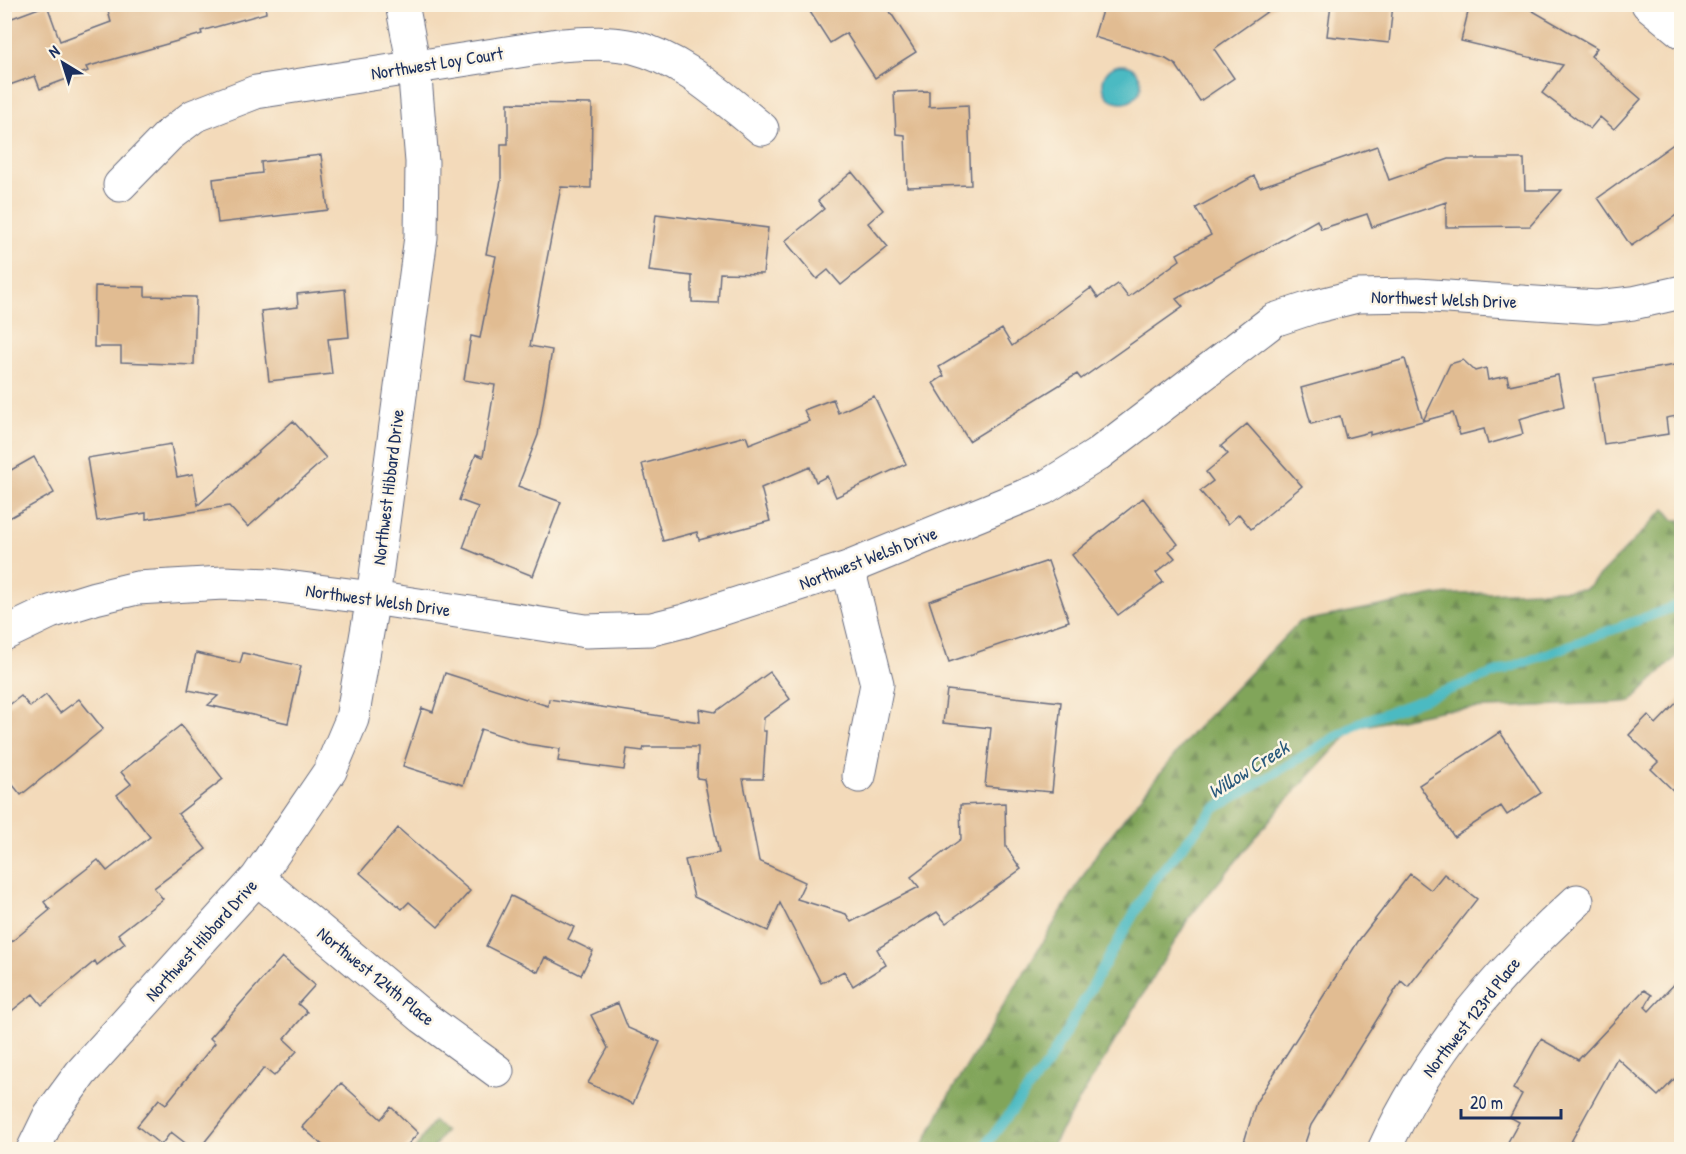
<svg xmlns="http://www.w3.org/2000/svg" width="1686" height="1154" font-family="'Patrick Hand',sans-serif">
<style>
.forest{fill:url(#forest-firs);stroke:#4e6a5c;stroke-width:1.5}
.water{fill:#4bbac2;stroke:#337490;stroke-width:1.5}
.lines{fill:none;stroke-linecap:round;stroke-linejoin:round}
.stream{stroke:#4bbac2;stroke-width:10}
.building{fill:#e1bc92}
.street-casing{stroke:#676b7e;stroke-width:35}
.street{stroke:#fff;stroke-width:33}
.labels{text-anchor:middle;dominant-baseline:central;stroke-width:5;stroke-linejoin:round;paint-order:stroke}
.street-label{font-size:18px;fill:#1b2f5e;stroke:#fcf5e5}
.water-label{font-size:20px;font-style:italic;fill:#29597c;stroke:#fcf5e5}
</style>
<defs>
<pattern id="forest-firs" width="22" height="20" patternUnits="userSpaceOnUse" patternTransform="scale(1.5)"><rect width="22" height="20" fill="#81a55a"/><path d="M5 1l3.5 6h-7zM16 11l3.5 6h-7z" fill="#69874e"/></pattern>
</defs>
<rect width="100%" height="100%" fill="#fcf5e5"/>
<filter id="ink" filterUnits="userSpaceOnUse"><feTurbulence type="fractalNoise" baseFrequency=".0167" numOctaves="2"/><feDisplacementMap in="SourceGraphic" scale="12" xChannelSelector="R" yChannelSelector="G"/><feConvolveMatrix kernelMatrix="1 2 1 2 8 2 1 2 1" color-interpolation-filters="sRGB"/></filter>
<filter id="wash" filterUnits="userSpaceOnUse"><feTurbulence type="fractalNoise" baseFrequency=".008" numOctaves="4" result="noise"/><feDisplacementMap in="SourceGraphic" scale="24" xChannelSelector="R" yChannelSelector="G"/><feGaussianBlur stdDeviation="1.35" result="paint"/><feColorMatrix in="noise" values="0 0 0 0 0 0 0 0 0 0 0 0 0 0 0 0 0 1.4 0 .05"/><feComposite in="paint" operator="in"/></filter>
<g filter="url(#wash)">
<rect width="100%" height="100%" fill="#f3daba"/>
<path class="forest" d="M 1665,509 L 1674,520 L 1681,520 L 1681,652 L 1630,702 L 1445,710 L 1354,728 L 1278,810 L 1189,918 L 1050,1149 L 921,1149 L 946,1100 L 1099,850 L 1193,732 L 1299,622 L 1435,595 L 1586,589 Z
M 433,1121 L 445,1131 L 433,1149 L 415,1149 Z"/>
<path class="water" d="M1103 84a19 19 0 1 1 38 0a19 19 0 1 1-38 0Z"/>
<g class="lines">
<path class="stream" d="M 982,1150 L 1048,1063 L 1151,884 L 1214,809 L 1359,723 L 1682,604"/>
</g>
<g id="blocks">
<path class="building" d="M 131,4 L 265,4 L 266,13 L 201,31 L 202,34 L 86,67 L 88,71 L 40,89 L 35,76 L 4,87 L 4,21 L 47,5 L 60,41 L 111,22 L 108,11 Z
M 805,4 L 890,4 L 887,7 L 916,52 L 875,78 L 846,33 L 830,43 Z
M 1104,4 L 1278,4 L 1214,49 L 1234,78 L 1200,101 L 1176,65 L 1166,59 L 1094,37 Z
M 1331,4 L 1393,4 L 1389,43 L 1327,36 Z
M 1470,4 L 1521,4 L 1597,48 L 1591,56 L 1641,99 L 1614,129 L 1600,117 L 1590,129 L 1542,93 L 1563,65 L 1461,41 Z
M 929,91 L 929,107 L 968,105 L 971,185 L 907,187 L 905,135 L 896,134 L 894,92 Z
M 508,103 L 592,104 L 591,188 L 561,187 L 530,346 L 552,350 L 538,435 L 518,486 L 561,502 L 533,576 L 463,548 L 478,507 L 459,500 L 476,454 L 483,457 L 495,385 L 464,380 L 471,336 L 480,338 L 496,256 L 486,254 L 501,181 L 501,144 L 508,144 Z
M 1682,138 L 1682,211 L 1631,246 L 1598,198 Z
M 1377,146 L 1389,180 L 1449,159 L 1524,159 L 1525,190 L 1562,190 L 1530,226 L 1446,227 L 1446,202 L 1372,227 L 1367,214 L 1321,229 L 1317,220 L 1176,299 L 1183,307 L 1081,379 L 1077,374 L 969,441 L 933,383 L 944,376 L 939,367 L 1002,329 L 1012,346 L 1091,288 L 1098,298 L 1118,284 L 1128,297 L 1180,260 L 1177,254 L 1211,235 L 1196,208 L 1254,176 L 1260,187 Z
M 321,155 L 328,210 L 218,223 L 213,179 L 262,173 L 261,162 Z
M 852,172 L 883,210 L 868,223 L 888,247 L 841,285 L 828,270 L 817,279 L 785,241 L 824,209 L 818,201 Z
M 656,214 L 768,228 L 763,274 L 720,273 L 718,303 L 692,302 L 692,276 L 649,271 Z
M 95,286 L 145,287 L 145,296 L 196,297 L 194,365 L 121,362 L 121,347 L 94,347 Z
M 345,289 L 349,337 L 328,339 L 332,374 L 269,381 L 261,311 L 298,307 L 297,294 Z
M 1405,359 L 1423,421 L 1450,364 L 1463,360 L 1475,371 L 1486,368 L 1488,380 L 1507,376 L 1509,385 L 1558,375 L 1564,406 L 1519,419 L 1523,434 L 1488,444 L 1484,429 L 1460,435 L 1453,413 L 1370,435 L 1370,432 L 1346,438 L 1340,416 L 1311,424 L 1301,388 Z
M 1682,364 L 1682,415 L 1666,418 L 1668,434 L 1604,444 L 1594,378 Z
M 874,396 L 906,464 L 836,497 L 827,476 L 816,482 L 810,467 L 761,488 L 770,521 L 699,540 L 697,532 L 663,541 L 642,464 L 746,436 L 749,444 L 809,421 L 804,410 L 833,399 L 838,413 Z
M 293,421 L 326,458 L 248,527 L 229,506 L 146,519 L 146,513 L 97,521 L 87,458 L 171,444 L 177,477 L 193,474 L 198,505 Z
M 1247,424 L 1302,486 L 1251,529 L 1239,514 L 1228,524 L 1200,491 L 1213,481 L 1206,472 L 1228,454 L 1221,446 Z
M 34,457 L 54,493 L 4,521 L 4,474 Z
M 1143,498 L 1178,544 L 1169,551 L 1175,558 L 1156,573 L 1163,582 L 1118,615 L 1072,555 Z
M 1048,561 L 1069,621 L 949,662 L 929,601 Z
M 196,653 L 240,663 L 243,653 L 301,666 L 288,723 L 208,705 L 218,696 L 188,690 Z
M 770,672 L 790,699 L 764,718 L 763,731 L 766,731 L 763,779 L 743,779 L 759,861 L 805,882 L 797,899 L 846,914 L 851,922 L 919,887 L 911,877 L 961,839 L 960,805 L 1005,803 L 1006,847 L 1021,869 L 946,923 L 937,912 L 877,949 L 886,965 L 853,986 L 844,971 L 821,983 L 780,903 L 768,931 L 694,897 L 685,860 L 719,853 L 704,779 L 697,778 L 698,747 L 644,747 L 643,751 L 627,749 L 624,770 L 558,761 L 560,749 L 527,744 L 481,729 L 463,785 L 403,766 L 422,708 L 433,712 L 445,673 L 548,706 L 549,699 L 700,722 L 699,709 L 715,712 Z
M 947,690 L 1061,702 L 1052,792 L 985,786 L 991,728 L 943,723 Z
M 46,695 L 60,713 L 79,699 L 103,729 L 21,795 L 4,774 L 4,709 L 21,696 L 30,707 Z
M 1682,697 L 1682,799 L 1651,769 L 1658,762 L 1629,735 L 1648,715 L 1656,724 Z
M 181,725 L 223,779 L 178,814 L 206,849 L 154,888 L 163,899 L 118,934 L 125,943 L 97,965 L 95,961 L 42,1005 L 33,994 L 4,1017 L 4,948 L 50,910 L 44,902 L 98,860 L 107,871 L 150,837 L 117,795 L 131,784 L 121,772 Z
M 1500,732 L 1541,793 L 1507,815 L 1501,806 L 1454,837 L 1419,785 Z
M 398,828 L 470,891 L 438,927 L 409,902 L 402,909 L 360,873 Z
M 1410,874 L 1431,890 L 1444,874 L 1477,899 L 1408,987 L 1401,981 L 1311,1125 L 1303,1149 L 1242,1149 L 1256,1102 L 1359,940 Z
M 511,896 L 574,927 L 568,939 L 593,951 L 581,975 L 545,957 L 538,972 L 486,946 Z
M 282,957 L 315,985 L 298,1004 L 307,1012 L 284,1039 L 297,1051 L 274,1076 L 264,1068 L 199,1149 L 193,1149 L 171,1132 L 161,1145 L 137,1126 L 159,1099 L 166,1104 L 215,1043 L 210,1038 Z
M 1682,976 L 1682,1071 L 1658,1096 L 1617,1058 L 1567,1149 L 1504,1149 L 1519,1122 L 1510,1117 L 1522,1094 L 1513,1089 L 1541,1039 L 1578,1060 L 1644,990 L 1652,995 L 1645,1007 L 1649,1011 Z
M 618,1003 L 628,1028 L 660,1042 L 633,1104 L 588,1083 L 608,1048 L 591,1015 Z
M 341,1083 L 381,1119 L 391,1107 L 418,1133 L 404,1149 L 327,1149 L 302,1127 Z"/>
</g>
</g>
<g filter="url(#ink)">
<use href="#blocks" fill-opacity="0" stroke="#676b7e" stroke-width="1.5"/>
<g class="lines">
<defs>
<path id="street" d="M 1648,4 L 1682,32
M 120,185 L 169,135 L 194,116 L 256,92 L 558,45 C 582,44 609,41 633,47 C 684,60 722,97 762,129
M 848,568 L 877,684 L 859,776
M 4,634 L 50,612 L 95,598 L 137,588 L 223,583 L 271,585 L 373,598 L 586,631 L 652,629 L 684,621 L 848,568 L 1044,488 L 1097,455 L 1274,320 L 1313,307 L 1357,296 L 1417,295 L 1597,307 L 1633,303 L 1682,292
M 257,878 L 423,1017 L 497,1071
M 33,1150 L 50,1115 L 81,1073 L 257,878 L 330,771 L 352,719 L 373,598 L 421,237 L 422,162 L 414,66 L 402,4
M 1384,1150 C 1428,1052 1499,972 1577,901"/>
</defs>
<use href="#street" class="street-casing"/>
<use href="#street" class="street"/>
</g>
</g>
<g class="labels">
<g class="street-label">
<text transform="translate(437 63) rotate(-9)">Northwest Loy Court</text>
<text transform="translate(1444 299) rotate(2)">Northwest Welsh Drive</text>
<text transform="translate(388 487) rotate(-83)">Northwest Hibbard Drive</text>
<text transform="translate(868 558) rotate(-21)">Northwest Welsh Drive</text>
<text transform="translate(378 600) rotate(8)">Northwest Welsh Drive</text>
<text transform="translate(201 940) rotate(-48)">Northwest Hibbard Drive</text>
<text transform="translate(376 976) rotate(39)">Northwest 124th Place</text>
<text transform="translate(1471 1017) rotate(-52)">Northwest 123rd Place</text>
</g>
<g class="water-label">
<text transform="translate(1248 769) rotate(-32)">Willow Creek</text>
</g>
</g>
<rect width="1686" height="1154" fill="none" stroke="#fcf5e5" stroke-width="24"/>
<g transform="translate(63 63) rotate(322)" stroke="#fcf5e5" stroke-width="4.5" paint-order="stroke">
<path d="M0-4.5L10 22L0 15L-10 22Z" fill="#1b2f5e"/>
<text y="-9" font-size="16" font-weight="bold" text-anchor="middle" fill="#1b2f5e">N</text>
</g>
<path d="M1461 1109v9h100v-9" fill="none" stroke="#1b2f5e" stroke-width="3"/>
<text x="1470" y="1109" font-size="18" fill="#1b2f5e" stroke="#fcf5e5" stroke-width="4.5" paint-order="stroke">20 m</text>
</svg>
